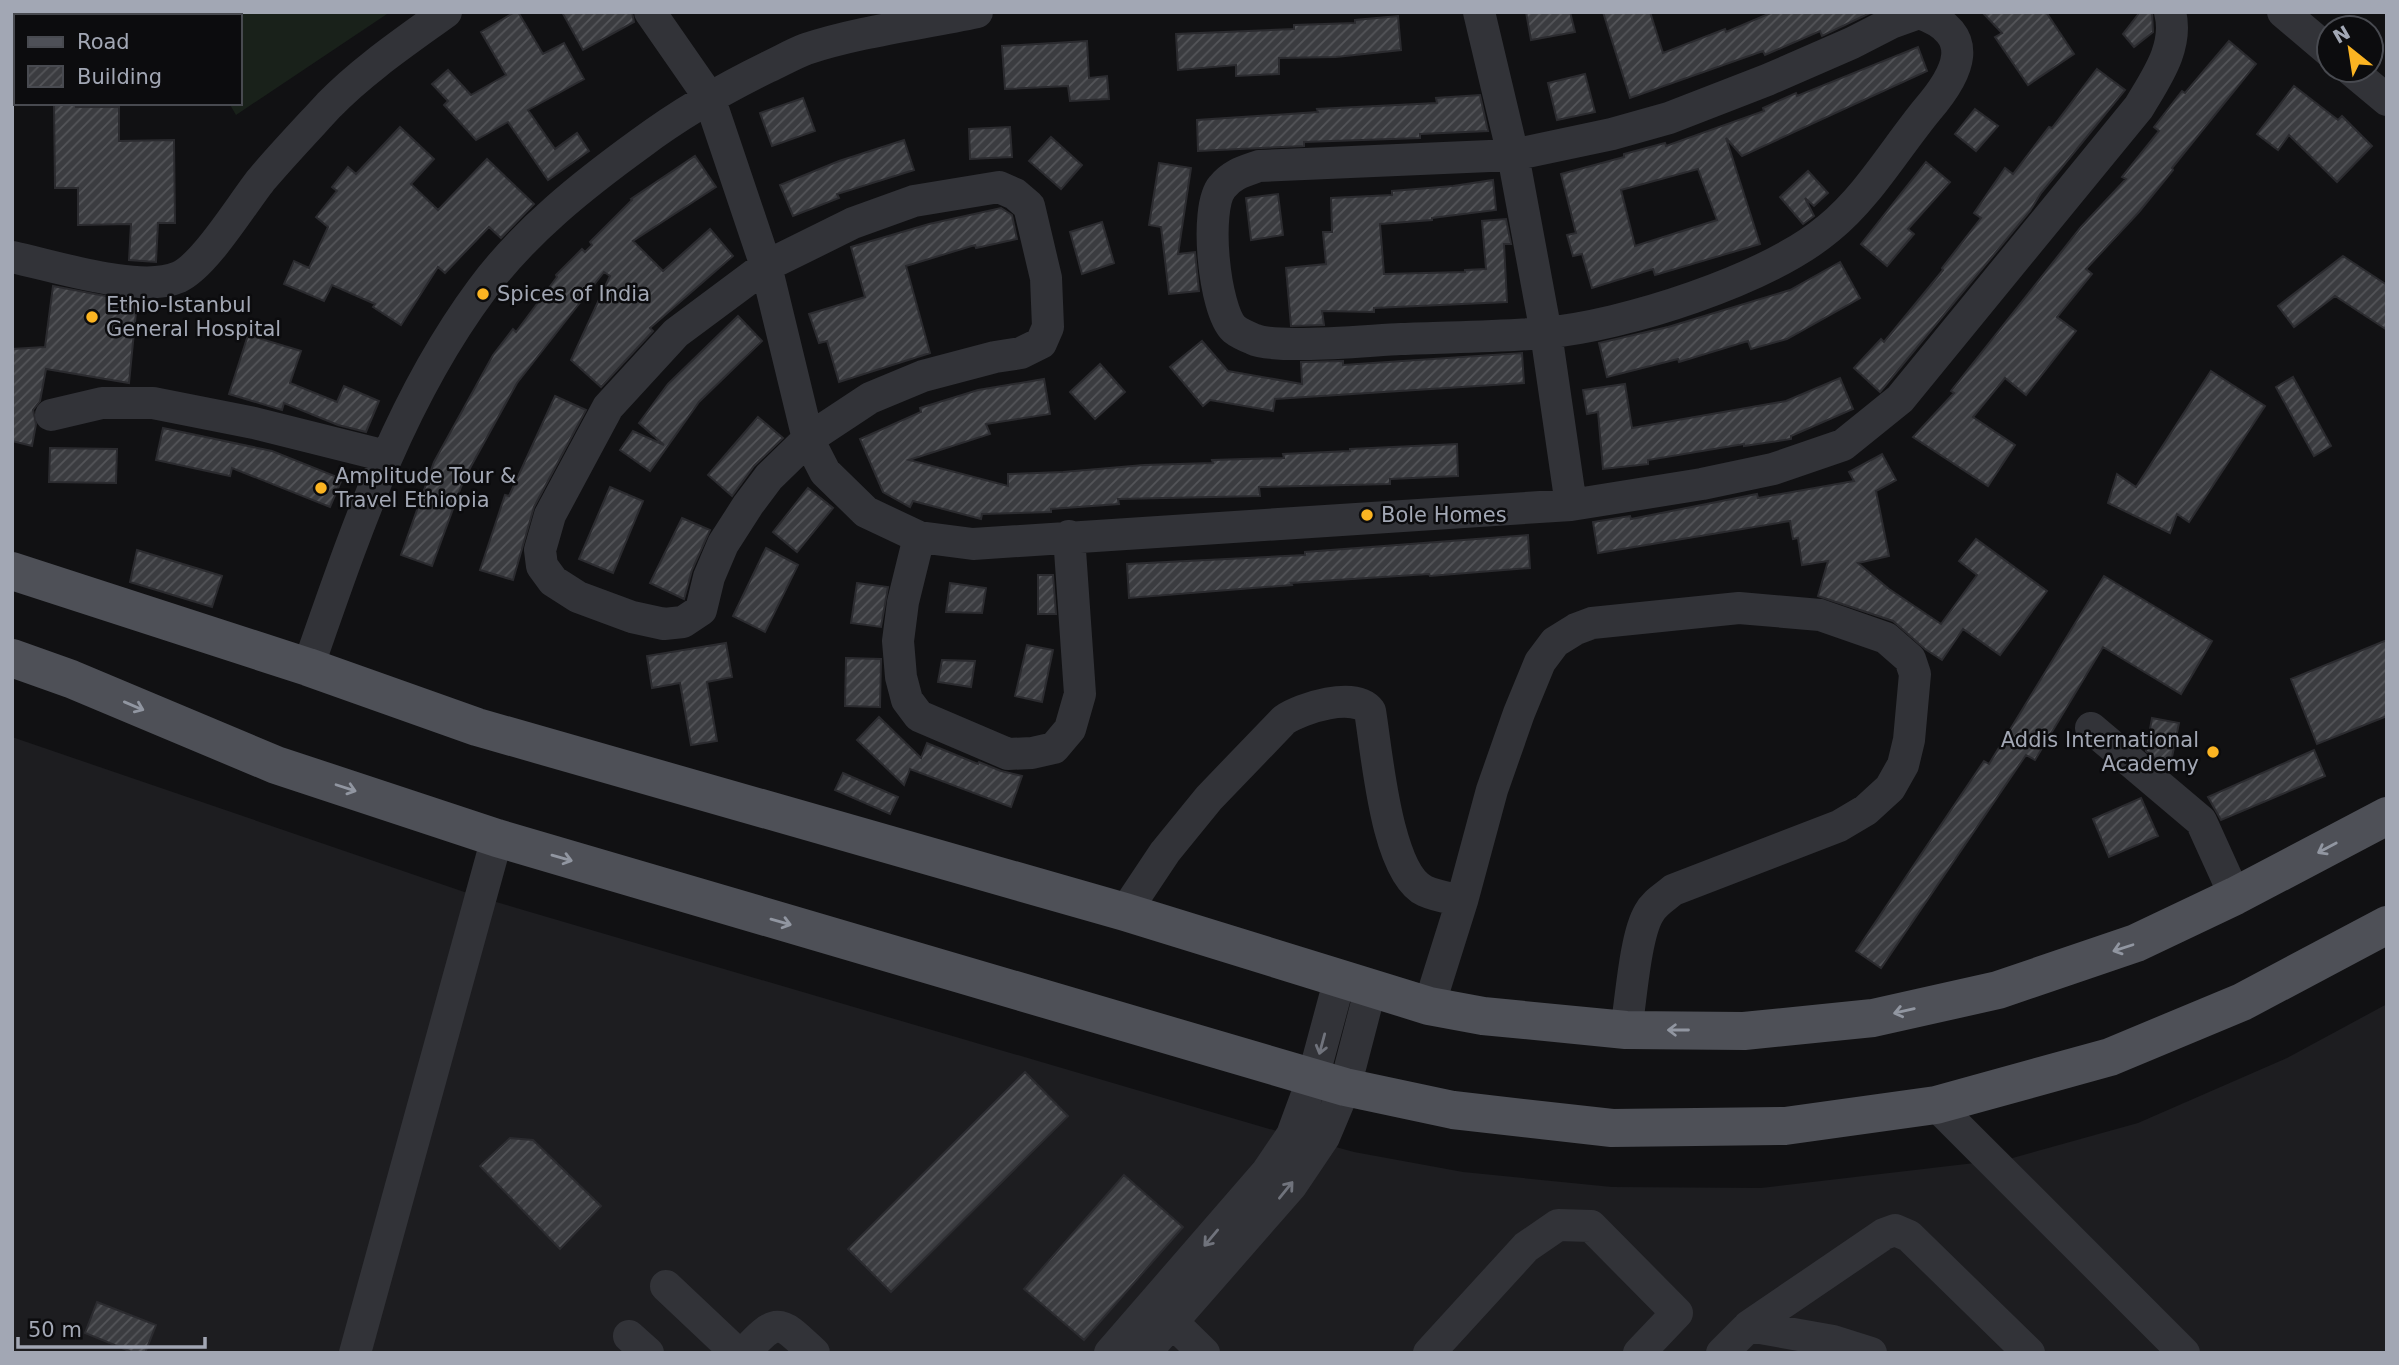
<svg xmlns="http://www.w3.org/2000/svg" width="2399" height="1365" font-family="'DejaVu Sans',sans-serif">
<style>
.built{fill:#1d1d20}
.garden{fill:#19211a}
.building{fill:url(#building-hatch);stroke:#2b2b2f;stroke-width:2;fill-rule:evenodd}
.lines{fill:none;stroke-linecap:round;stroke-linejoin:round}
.minor{stroke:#323338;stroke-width:32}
.major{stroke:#4e5057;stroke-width:38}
.oneway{stroke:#9196a1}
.oneway2{stroke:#70737c}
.poi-dot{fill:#fbb422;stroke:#0c0c0e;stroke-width:2.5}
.labels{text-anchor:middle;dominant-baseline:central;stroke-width:5;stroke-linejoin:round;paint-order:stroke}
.poi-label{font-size:21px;fill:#a2a7b4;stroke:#0c0c0e;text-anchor:start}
</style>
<defs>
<pattern id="building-hatch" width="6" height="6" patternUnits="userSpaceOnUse" patternTransform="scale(1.75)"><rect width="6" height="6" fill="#3b3c40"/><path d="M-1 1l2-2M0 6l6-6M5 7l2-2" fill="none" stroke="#545559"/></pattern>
</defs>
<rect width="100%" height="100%" fill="#111113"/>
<path class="built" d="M 12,737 L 479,897 L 1266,1128 L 1354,1152 L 1463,1172 L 1612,1187 L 1761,1188 L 2009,1159 L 2138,1123 L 2287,1058 L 2387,1004 L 2387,1353 L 12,1353 Z"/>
<path class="garden" d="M 175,12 L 390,12 L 236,115 L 229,103 L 240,103 L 240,16 L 177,16 Z"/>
<path class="building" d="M 515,12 L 518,12 L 543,54 L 564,43 L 584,79 L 528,110 L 555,149 L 577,133 L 589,151 L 548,180 L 508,122 L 476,140 L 444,105 L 448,101 L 432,84 L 448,70 L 471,95 L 506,75 L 481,32 Z
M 562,12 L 632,12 L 634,22 L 583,50 Z
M 1526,12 L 1570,12 L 1575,32 L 1531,40 Z
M 1603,12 L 1650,12 L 1663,53 L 1725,29 L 1726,32 L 1773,12 L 1872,12 L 1822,36 L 1820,31 L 1765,55 L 1763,51 L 1630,98 Z
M 1982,12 L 2046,12 L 2074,54 L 2028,85 L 1995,37 L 2002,33 Z
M 2140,12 L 2152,12 L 2153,32 L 2134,47 L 2123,34 Z
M 1398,16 L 1401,50 L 1336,57 L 1279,58 L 1279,74 L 1236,76 L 1236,65 L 1178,70 L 1176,34 L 1294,29 L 1294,25 L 1355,23 L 1355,20 Z
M 1087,41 L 1089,78 L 1107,76 L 1109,99 L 1070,101 L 1068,86 L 1005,89 L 1002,46 Z
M 2229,41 L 2256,64 L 2172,168 L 2173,170 L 2139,212 L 2086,269 L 2092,274 L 2057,317 L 2076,331 L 2026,395 L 2005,378 L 1973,417 L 2015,445 L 1988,486 L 1913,437 L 1954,393 L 1951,391 L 2081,227 L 2126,179 L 2122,177 L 2159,131 L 2154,127 L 2182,91 L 2185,93 Z
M 1918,47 L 1927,71 L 1742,156 L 1726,138 L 1760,244 L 1655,275 L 1653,269 L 1592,288 L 1582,254 L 1573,256 L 1567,235 L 1576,233 L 1561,174 L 1624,157 L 1624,154 L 1665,143 L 1666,146 L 1764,111 L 1763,108 L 1796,93 L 1797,96 ZM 1698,169 L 1717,220 L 1635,246 L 1621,190 Z
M 2097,69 L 2125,90 L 2041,193 L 2030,211 L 1880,392 L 1854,368 L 1881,339 L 1884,342 L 1943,270 L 1942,268 L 1981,218 L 1974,213 L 2005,168 L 2013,174 L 2049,127 L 2052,128 Z
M 1585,74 L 1595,112 L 1557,120 L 1548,83 Z
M 2294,86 L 2338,120 L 2342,116 L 2372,146 L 2337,182 L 2289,135 L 2278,150 L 2257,134 Z
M 1480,95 L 1488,131 L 1420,134 L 1420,138 L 1304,142 L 1304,146 L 1198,151 L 1197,120 L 1318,112 L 1317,109 L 1437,103 L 1436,98 Z
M 803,98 L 815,131 L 772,146 L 760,113 Z
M 54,103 L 76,103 L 76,107 L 119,107 L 119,141 L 174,140 L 175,223 L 158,223 L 156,262 L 129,260 L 131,224 L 78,225 L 78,188 L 55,188 Z
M 1975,109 L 1998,126 L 1976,151 L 1955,134 Z
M 400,127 L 434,159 L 411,184 L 438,210 L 487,159 L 534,204 L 501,238 L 489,227 L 445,273 L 438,267 L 401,325 L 373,307 L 375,304 L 332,285 L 324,301 L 284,284 L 294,261 L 309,268 L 328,227 L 316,217 L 337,191 L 332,187 L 348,167 L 356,174 Z
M 1010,127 L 1012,157 L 970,159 L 969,129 Z
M 1051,137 L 1082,165 L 1061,189 L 1029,161 Z
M 904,140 L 914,170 L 837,194 L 839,198 L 793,216 L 780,185 L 839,161 Z
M 695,156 L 716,187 L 633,241 L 663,271 L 710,229 L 733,256 L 650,328 L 653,331 L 601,387 L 571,360 L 610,276 L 604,272 L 517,383 L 464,479 L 432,566 L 401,555 L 434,462 L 493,355 L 513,329 L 516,332 L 557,277 L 556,275 L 582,249 L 585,252 L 592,245 L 590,242 L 632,200 L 631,199 Z
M 1926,162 L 1950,182 L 1908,229 L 1914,234 L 1887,266 L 1861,244 Z
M 1159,163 L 1191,168 L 1178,254 L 1195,252 L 1199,291 L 1169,294 L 1161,227 L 1149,225 Z
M 1808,171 L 1828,193 L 1814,206 L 1805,198 L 1814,216 L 1803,224 L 1780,197 Z
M 1493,180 L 1496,210 L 1432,218 L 1432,220 L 1380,224 L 1384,274 L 1465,272 L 1465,270 L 1486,269 L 1482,221 L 1506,219 L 1511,244 L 1504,244 L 1507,302 L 1374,308 L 1374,312 L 1322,311 L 1324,325 L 1291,326 L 1286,268 L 1326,264 L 1323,232 L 1332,232 L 1331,198 L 1392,195 L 1392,191 L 1453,186 Z
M 1278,194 L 1283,235 L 1251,240 L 1246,198 Z
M 1001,208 L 1012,215 L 1017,239 L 976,248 L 975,245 L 906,266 L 930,353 L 839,382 L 827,341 L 819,343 L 809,314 L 865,297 L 851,247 L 929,224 Z
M 1102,222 L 1114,263 L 1082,274 L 1070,232 Z
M 2343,256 L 2387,285 L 2387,330 L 2335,296 L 2294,327 L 2278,306 Z
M 1840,262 L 1860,298 L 1787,339 L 1751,349 L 1748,341 L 1679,362 L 1678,359 L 1607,377 L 1599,343 L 1668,327 L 1790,290 Z
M 53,286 L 137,302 L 129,383 L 46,369 L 40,401 L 33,410 L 36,424 L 32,446 L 12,441 L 12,349 L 45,347 Z
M 738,316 L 762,341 L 699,402 L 650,471 L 620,450 L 633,431 L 664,445 L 639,423 L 668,384 Z
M 248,335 L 301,351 L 290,383 L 337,402 L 344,386 L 379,401 L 366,432 L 338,425 L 284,403 L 282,410 L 229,394 Z
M 1202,341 L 1228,371 L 1302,384 L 1301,362 L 1343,361 L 1343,365 L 1522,353 L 1524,383 L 1275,399 L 1273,411 L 1210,400 L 1203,406 L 1170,367 Z
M 1100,364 L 1125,392 L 1095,419 L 1070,392 Z
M 2211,371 L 2265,406 L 2189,522 L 2177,514 L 2170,533 L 2108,503 L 2117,474 L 2136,487 Z
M 2293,377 L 2331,446 L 2314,456 L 2276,387 Z
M 1840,378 L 1853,409 L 1791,436 L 1791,439 L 1744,446 L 1744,444 L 1648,460 L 1648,464 L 1603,469 L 1598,412 L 1587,414 L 1583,390 L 1625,384 L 1632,428 L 1786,401 Z
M 1044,379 L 1050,414 L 986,424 L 990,434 L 909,460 L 1008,486 L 1008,474 L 1063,472 L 1144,465 L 1213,463 L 1212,460 L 1284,458 L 1283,454 L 1350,451 L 1350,449 L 1457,444 L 1458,476 L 1390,479 L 1390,484 L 1259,487 L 1260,496 L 1118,499 L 1119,504 L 1051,509 L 1051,512 L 982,514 L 981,519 L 913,501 L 910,507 L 883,492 L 860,439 L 921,412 L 920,408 L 978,390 Z
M 555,396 L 586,410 L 534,507 L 513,580 L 480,570 L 505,495 L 509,496 Z
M 758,417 L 783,438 L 754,466 L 732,496 L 708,475 Z
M 163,428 L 272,451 L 342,479 L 330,507 L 232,468 L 230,476 L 156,460 Z
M 50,448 L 117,449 L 116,483 L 49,482 Z
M 1882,454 L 1896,480 L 1876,491 L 1889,556 L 1858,563 L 1889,589 L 1941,624 L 1977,575 L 1959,561 L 1976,539 L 2047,591 L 2000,655 L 1963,629 L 1942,660 L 1925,649 L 1893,621 L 1818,596 L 1828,561 L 1802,565 L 1798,538 L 1793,539 L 1790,521 L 1598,553 L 1593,522 L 1630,516 L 1631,519 L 1757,494 L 1758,498 L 1854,481 L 1849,472 Z
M 610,487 L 643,501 L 613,573 L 579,559 Z
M 808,488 L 833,508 L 797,552 L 773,532 Z
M 682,518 L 710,530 L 692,570 L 684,599 L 650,583 Z
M 1528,535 L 1530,568 L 1430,576 L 1429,574 L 1291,583 L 1292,585 L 1129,598 L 1127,564 L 1305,555 L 1305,552 Z
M 766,548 L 798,565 L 765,632 L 733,616 Z
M 137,550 L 222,576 L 212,607 L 130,582 Z
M 1038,575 L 1053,575 L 1056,614 L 1038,614 Z
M 2104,576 L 2212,641 L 2181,694 L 2103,647 L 2035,760 L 2026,755 L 1881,968 L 1856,951 L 1984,761 L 1989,764 Z
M 857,583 L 888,587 L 881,627 L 851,623 Z
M 950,583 L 986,588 L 982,613 L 946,612 Z
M 2387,640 L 2387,716 L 2317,744 L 2291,679 Z
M 726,643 L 732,677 L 707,682 L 717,741 L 691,745 L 680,683 L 652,688 L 647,656 Z
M 1027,645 L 1053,650 L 1042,702 L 1015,696 Z
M 846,658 L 881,659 L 880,707 L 845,706 Z
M 942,660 L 975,661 L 971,687 L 938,682 Z
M 879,717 L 921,758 L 927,743 L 978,764 L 979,762 L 1001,771 L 1022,776 L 1011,807 L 910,769 L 904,785 L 857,740 Z
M 2152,718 L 2179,723 L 2170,767 L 2164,766 L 2146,751 Z
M 2314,750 L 2325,776 L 2221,820 L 2208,797 Z
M 843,773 L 898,797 L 890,814 L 835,790 Z
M 2141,798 L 2158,836 L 2109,857 L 2093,819 Z
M 1025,1072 L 1068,1116 L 891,1292 L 848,1249 Z
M 510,1138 L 533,1140 L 601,1206 L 560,1249 L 480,1166 Z
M 1124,1175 L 1183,1227 L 1084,1340 L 1024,1289 Z
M 97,1302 L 156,1325 L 145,1353 L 134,1353 L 85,1333 Z"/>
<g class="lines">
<path class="minor" d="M 650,12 L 709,97 L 766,266 L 808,439 L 825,472 L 866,512 L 919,537 L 973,544 L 1571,505 L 1702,484 L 1773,469 L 1843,445 L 1900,399 L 2139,107 C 2156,78 2179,47 2170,12
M 1479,12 L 1513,155 L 1546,333 L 1571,505
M 2283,12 L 2329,51
M 1919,13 C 1979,34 1958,74 1927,110 C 1895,149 1868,196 1829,228 C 1767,280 1624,326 1543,333 C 1496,337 1448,337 1401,339 C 1371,340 1276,350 1253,339 C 1248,337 1239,333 1234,329 C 1214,310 1204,208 1222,187 C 1232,174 1245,171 1259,166 L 1513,155 L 1612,134 L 1669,118 L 1767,80 L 1852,43 L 1891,23 Z
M 12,29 L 16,29
M 2351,70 L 2387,100
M 999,187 L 1015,194 L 1029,206 L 1046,278 L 1048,327 L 1041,343 L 1021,353 L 995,357 L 923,376 L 870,398 L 808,439 L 769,477 L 748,505 L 723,544 L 709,577 L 701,610 L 683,622 L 664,624 L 632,617 L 578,597 L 553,581 L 542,566 L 540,550 L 550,515 L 608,407 L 676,333 L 766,266 L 853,223 L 914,201 Z
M 12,257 C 55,266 140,294 179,277 C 205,265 242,204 261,180 C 283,154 306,130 329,105 C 363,70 406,41 446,12
M 51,415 L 102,403 L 153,403 L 254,423 L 386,456
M 919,537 L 903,602 L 898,641 L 901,677 L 907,700 L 919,716 L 1008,754 L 1032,753 L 1054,748 L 1070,729 L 1080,694 L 1069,536
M 308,667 C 354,536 398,402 482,289 C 525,231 583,185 641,143 C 681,113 723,89 768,67 C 781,61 793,54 806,49 C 861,31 921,24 977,12
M 2091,728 L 2201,821 L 2235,896
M 1125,912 L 1165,852 L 1209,798 L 1284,720 C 1301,708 1355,691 1370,711 C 1377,752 1386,873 1425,891 C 1436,896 1450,898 1462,901
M 1429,1006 L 1462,901 L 1492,790 L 1519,713 L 1540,662 L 1555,642 L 1576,629 L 1592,623 L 1739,608 L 1820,615 L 1886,638 L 1910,659 L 1915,674 L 1909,740 L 1903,765 L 1890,788 L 1866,810 L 1839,826 L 1673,890 C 1665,897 1654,903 1649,913 C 1635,936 1631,1001 1626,1030
M 1936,1105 L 2184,1353
M 666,1286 L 737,1353
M 1157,1307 L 1204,1353
M 1749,1326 L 1833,1341 L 1871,1353
M 629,1336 L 648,1353
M 355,1353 L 497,838
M 744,1353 C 778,1316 779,1320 814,1353
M 1110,1353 L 1267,1172 L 1292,1135 L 1313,1078 L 1340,978
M 1145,1353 L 1291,1186 L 1324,1137 L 1345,1087 L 1371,987
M 1429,1353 L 1526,1247 L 1558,1225 L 1591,1226 L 1677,1313 L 1639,1353
M 1722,1353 L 1749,1326 L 1884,1234 L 1895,1230 L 1909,1236 L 2029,1353"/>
<path class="major" d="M 12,571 L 308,667 L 477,727 L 1125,912 L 1429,1006 L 1483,1016 L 1626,1030 L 1744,1031 L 1873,1018 L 1998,990 L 2136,943 L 2235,896 L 2387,816
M 12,658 L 71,679 L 276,765 L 497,838 L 1345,1087 L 1453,1110 L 1612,1128 L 1785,1126 L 1936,1105 L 2110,1057 L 2242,1002 L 2387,925"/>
</g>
<defs><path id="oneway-shaft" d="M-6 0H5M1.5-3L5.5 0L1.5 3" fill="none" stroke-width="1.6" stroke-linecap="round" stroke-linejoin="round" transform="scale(1.75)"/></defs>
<g class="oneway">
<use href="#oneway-shaft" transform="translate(134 706) rotate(23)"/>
<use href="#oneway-shaft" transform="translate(346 788) rotate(18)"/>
<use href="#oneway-shaft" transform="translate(2327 848) rotate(152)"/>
<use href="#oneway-shaft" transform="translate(562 858) rotate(16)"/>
<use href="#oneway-shaft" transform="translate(781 922) rotate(16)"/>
<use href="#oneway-shaft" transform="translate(2123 948) rotate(162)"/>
<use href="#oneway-shaft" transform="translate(1904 1011) rotate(167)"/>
<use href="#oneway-shaft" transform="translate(1678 1030) rotate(-180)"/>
</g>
<g class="oneway2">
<use href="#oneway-shaft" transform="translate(1322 1044) rotate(105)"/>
<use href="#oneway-shaft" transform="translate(1286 1190) rotate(-51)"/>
<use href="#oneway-shaft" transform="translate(1211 1238) rotate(130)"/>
</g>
<g class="poi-dot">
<circle cx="483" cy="294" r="7"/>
<circle cx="92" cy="317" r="7"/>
<circle cx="321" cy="488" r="7"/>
<circle cx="1367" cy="515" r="7"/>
<circle cx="2213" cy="752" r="7"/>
</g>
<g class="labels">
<g class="poi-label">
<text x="497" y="294">Spices of India</text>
<text x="106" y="305">Ethio-Istanbul<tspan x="106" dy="24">General Hospital</tspan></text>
<text x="335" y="476">Amplitude Tour &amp;<tspan x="335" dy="24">Travel Ethiopia</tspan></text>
<text x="1381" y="515">Bole Homes</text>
<text x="2199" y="740" text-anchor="end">Addis International<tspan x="2199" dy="24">Academy</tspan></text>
</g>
</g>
<rect width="2399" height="1365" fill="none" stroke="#a2a7b4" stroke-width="28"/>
<rect x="14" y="14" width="228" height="91" fill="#0c0c0e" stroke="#484a50" stroke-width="2"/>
<rect x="28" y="37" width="35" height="10" fill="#4e5057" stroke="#484a50" stroke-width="2"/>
<text x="77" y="49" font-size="21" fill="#a2a7b4">Road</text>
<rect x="28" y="66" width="35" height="21" fill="url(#building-hatch)" stroke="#484a50" stroke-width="2"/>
<text x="77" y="84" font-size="21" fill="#a2a7b4">Building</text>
<g transform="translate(2350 49) rotate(330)"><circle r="33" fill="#0c0c0e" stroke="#484a50" stroke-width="2"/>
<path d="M0-5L12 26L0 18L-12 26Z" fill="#fbb422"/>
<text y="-10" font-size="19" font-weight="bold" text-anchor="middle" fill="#a2a7b4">N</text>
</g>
<path d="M18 1337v10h187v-10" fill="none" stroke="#a2a7b4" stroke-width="3.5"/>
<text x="28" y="1337" font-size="21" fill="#a2a7b4" stroke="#0c0c0e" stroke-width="5" paint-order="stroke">50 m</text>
</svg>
